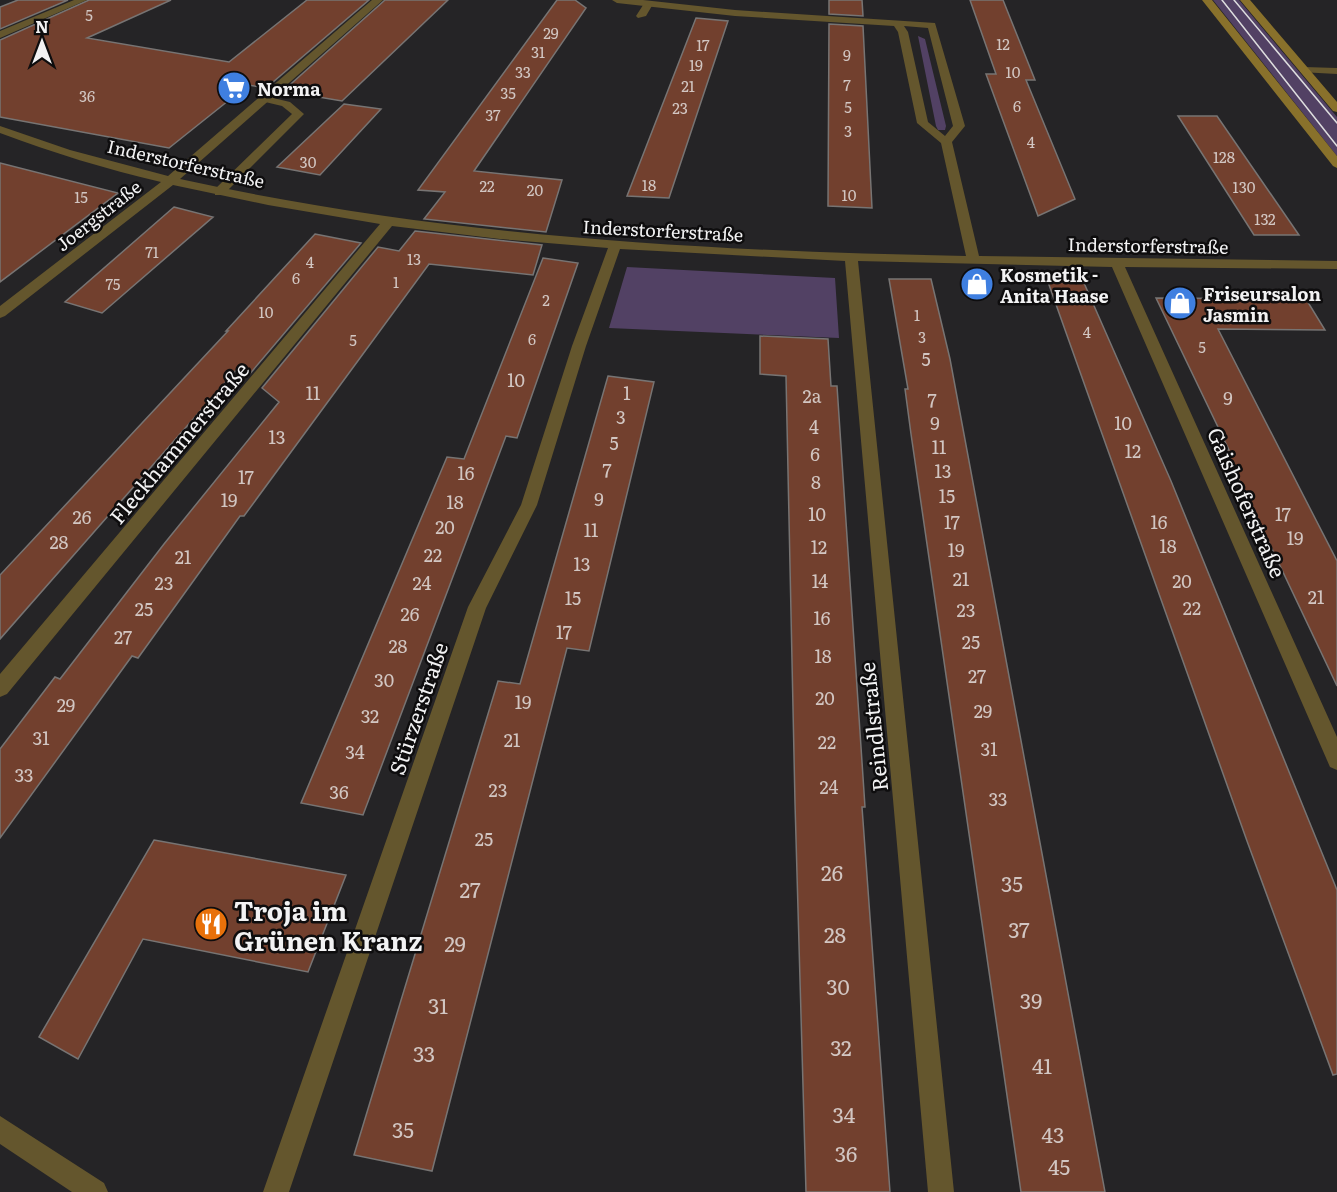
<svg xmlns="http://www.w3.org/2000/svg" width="1337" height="1192" font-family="Literata,serif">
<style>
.green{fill:#524164}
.building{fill:#72402e;stroke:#777473;stroke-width:1.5}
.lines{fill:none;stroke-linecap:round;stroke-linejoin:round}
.service{fill:#64562d;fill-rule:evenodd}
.minor{fill:#64562d;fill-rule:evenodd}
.secondary{fill:#89712b;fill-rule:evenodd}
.tram{stroke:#ddddde;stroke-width:1.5}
.labels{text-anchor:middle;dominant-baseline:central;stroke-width:5;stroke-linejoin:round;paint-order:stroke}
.far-number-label{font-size:15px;fill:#d2c6c2}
.far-poi-label{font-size:18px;font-weight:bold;fill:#f2f2f3;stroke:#0e0d0e;text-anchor:start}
.far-street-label{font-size:18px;fill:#f2f2f3;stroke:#0e0d0e}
.number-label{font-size:18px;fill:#d2c6c2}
.street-label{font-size:21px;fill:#f2f2f3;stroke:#0e0d0e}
.near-number-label{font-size:21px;fill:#d2c6c2}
.near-poi-label{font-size:26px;font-weight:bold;fill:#f2f2f3;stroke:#0e0d0e;text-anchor:start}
</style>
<rect width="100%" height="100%" fill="#252426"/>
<path class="green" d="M 1213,0 L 1239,0 L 1337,117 L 1337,156 Z
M 918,36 L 925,39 L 946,126 L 945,130 L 938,130 L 936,126 Z
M 627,267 L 835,278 L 839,338 L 609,328 Z"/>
<path class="building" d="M 18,0 L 68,0 L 0,29 L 0,7 Z
M 89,0 L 171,0 L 87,38 L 229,62 L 307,0 L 369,0 L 266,88 L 248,85 L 169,148 L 0,117 L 0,40 Z
M 385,0 L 448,0 L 342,101 L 283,91 Z
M 557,0 L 575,0 L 586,8 L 474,171 L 562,180 L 546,232 L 424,219 L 445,192 L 418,190 Z
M 829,0 L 862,0 L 863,16 L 829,14 Z
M 970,0 L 1003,0 L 1035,80 L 1026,80 L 1075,199 L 1038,216 L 986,74 L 996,74 Z
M 696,18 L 728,21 L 669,198 L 627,196 Z
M 829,24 L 863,26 L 872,208 L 828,206 Z
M 344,104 L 381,109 L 320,175 L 277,167 Z
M 1178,116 L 1217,116 L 1299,235 L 1254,235 Z
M 0,163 L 118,193 L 0,282 Z
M 174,207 L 213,217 L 102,313 L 65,302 Z
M 415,231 L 542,245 L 533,275 L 429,264 L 244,516 L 240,516 L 138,658 L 132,656 L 0,838 L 0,749 L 55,677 L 60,679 L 164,544 L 279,402 L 262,388 L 378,247 L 399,251 Z
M 315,234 L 361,243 L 248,376 L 238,368 L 0,639 L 0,575 L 228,331 L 226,331 Z
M 543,258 L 578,263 L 517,438 L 506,436 L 363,815 L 301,803 L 447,457 L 464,459 Z
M 889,279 L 931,279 L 950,359 L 1105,1192 L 1021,1192 L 911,434 L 905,389 L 908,389 Z
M 1048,282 L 1084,283 L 1171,481 L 1337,890 L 1337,1074 L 1333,1075 L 1247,841 Z
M 1156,298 L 1306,299 L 1325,330 L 1218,329 L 1337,561 L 1337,686 L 1225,450 L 1229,450 Z
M 760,336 L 828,339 L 831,386 L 837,386 L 865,807 L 862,807 L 890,1192 L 806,1192 L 795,803 L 786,376 L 760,374 Z
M 608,376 L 654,382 L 589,651 L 567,648 L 432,1171 L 354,1155 L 498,681 L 520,684 Z
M 154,840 L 346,875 L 308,972 L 143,939 L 78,1059 L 39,1037 Z"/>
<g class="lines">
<path class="service" d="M 648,1 L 653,4 L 646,16 L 638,18 L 636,16 L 645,2 Z
M 265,96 L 290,102 L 304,114 L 223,195 L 215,195 L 215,189 L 292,114 L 282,106 L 261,101 L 260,99 Z"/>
<path class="minor" d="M 74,0 L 87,0 L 0,38 L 0,31 Z
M 372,0 L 383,0 L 180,179 C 438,236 702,251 966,256 L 941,143 L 917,123 L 898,32 L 894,26 L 735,16 L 617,3 L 612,0 L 643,0 L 735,10 L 935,23 L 965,126 L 952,142 L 979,256 L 1337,261 L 1337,269 L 1125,267 L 1337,737 L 1337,770 L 1330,767 L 1112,267 L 858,261 L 954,1192 L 928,1192 L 845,261 L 620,249 L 586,346 L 537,505 L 486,608 L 289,1192 L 263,1192 L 468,607 L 521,505 L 572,346 L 608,248 L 500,239 L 392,226 L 7,694 L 0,697 L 0,674 L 380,224 L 268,205 L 173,185 L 5,316 L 0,318 L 0,306 L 161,182 C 106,169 53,153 0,133 L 0,126 L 70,150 L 168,176 ZM 904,26 L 928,28 L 953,126 L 945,136 L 928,122 L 908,32 Z
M 1304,67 L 1337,68 L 1337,74 L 1300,72 L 1300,68 Z
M 0,1116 L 104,1183 L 108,1192 L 72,1192 L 0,1144 Z"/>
<path class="secondary" d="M 1202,0 L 1212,0 L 1337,156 L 1337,168 L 1333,166 Z
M 1240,0 L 1250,0 L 1337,102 L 1337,112 L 1333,111 Z"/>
<path class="tram" d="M 1222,0 L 1337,146
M 1234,0 L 1337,123"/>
</g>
<defs>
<symbol id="supermarket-disc" viewBox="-11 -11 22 22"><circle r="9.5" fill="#3f7fe0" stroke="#0e0d0e"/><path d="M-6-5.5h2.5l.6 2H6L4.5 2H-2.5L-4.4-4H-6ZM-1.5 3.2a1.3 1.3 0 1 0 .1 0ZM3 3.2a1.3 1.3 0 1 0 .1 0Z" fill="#fff"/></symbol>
<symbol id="shop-disc" viewBox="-11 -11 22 22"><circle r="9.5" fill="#3f7fe0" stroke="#0e0d0e"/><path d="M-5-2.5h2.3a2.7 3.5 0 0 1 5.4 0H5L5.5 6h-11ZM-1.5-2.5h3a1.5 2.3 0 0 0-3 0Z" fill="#fff"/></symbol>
<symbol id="restaurant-disc" viewBox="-11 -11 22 22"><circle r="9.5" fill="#e8710a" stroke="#0e0d0e"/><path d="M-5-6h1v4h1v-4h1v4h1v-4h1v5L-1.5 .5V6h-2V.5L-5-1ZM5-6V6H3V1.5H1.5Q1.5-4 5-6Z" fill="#fff"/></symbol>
</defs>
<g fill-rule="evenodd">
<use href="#supermarket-disc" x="215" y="69" width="38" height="38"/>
<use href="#shop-disc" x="958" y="265" width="38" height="38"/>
<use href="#shop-disc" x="1161" y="284" width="38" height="38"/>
<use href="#restaurant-disc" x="192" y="905" width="38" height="38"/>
</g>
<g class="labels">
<g class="far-number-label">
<text x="89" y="14">5</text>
<text x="551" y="32">29</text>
<text x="1003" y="43">12</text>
<text x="703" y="44">17</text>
<text x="538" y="51">31</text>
<text x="847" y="54">9</text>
<text x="696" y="64">19</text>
<text x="523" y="71">33</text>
<text x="1013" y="71">10</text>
<text x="847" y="84">7</text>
<text x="688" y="85">21</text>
<text x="508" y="92">35</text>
<text x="87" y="95">36</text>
<text x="1017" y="105">6</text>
<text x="848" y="106">5</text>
<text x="680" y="107">23</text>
<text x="493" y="114">37</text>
<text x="848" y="130">3</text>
<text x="1031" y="141">4</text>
<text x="1224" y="156">128</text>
<text x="308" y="161">30</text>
<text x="649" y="184">18</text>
<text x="487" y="185">22</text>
<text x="1244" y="186">130</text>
<text x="535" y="189">20</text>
<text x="849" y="194">10</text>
<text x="81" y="196">15</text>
<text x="1265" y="218">132</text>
<text x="152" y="251">71</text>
<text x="414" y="258">13</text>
<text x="310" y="261">4</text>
<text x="296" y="277">6</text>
<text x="396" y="281">1</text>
<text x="113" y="283">75</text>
<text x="546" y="299">2</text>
<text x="266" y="311">10</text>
<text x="917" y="314">1</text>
<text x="1087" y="331">4</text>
<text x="922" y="336">3</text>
<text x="532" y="338">6</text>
<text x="353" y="339">5</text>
<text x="1202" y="346">5</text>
</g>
<g class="far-poi-label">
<text x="257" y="88">Norma</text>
<text x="1000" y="274">Kosmetik -<tspan x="1000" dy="21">Anita Haase</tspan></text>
<text x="1203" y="293">Friseursalon<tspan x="1203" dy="21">Jasmin</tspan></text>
</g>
<g class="far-street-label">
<text transform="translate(186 163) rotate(13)">Inderstorferstraße</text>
<text transform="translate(98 215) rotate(-38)">Joergstraße</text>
<text transform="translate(663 230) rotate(3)">Inderstorferstraße</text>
<text transform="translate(1148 245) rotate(1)">Inderstorferstraße</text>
</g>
<g class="number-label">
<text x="926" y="358">5</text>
<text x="516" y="379">10</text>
<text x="313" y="392">11</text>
<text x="627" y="392">1</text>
<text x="812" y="395">2a</text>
<text x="1228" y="397">9</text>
<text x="932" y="399">7</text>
<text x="621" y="416">3</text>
<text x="935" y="422">9</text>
<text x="1123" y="422">10</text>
<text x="814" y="426">4</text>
<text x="277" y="436">13</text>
<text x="614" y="442">5</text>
<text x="939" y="446">11</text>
<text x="1133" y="450">12</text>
<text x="815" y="453">6</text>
<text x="607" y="469">7</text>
<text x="943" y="470">13</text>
<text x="466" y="472">16</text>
<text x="246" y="476">17</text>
<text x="816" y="481">8</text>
<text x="947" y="495">15</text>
<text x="599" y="498">9</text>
<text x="229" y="499">19</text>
<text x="455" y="501">18</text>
<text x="817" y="513">10</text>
<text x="1283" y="513">17</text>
<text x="82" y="516">26</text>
<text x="952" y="521">17</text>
<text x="1159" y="521">16</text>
<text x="445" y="526">20</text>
<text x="591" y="529">11</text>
<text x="1295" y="537">19</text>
<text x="59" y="541">28</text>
<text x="1168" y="545">18</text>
<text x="819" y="546">12</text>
<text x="956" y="549">19</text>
<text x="433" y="554">22</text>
<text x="183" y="556">21</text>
<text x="582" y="563">13</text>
<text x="961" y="578">21</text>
<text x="820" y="580">14</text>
<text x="1182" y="580">20</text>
<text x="164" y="582">23</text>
<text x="422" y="582">24</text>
<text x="1316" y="596">21</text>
<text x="573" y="597">15</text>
<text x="1192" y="607">22</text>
<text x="144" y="608">25</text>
<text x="966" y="609">23</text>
<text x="410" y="613">26</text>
<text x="822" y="617">16</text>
<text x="564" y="631">17</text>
<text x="123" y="636">27</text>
<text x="971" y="641">25</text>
<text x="398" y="645">28</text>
<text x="823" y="655">18</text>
<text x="977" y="675">27</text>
<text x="384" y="679">30</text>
<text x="825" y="697">20</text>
<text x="523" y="701">19</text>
<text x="66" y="704">29</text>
<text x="983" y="710">29</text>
<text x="370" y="715">32</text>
<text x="41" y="737">31</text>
<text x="512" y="739">21</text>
<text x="827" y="741">22</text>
<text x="989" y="748">31</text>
<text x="355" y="751">34</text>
<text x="24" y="774">33</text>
<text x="829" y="786">24</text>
<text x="498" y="789">23</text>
<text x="339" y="791">36</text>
<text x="998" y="798">33</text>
<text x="484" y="838">25</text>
</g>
<g class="street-label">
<text transform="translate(178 442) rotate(-50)">Fleckhammerstraße</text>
<text transform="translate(1248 502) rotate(66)">Gaishoferstraße</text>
<text transform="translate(417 708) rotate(-71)">Stürzerstraße</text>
<text transform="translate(872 727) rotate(-96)">Reindlstraße</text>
</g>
<g class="near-number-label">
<text x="832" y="871">26</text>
<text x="1012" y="882">35</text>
<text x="470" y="888">27</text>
<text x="1019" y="928">37</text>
<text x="835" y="933">28</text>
<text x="455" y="942">29</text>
<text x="838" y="985">30</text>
<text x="1031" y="999">39</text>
<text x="438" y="1004">31</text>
<text x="841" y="1046">32</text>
<text x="424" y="1052">33</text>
<text x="1042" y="1064">41</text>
<text x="844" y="1113">34</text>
<text x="403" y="1128">35</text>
<text x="1053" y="1133">43</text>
<text x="846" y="1152">36</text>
<text x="1059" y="1165">45</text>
</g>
<g class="near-poi-label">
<text x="234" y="909">Troja im<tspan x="234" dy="30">Grünen Kranz</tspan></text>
</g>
</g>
<g transform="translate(42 42)" stroke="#0e0d0e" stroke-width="4.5" paint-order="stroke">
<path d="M0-4.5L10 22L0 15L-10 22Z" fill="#f2f2f3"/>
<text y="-9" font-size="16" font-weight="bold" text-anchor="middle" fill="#f2f2f3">N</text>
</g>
</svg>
